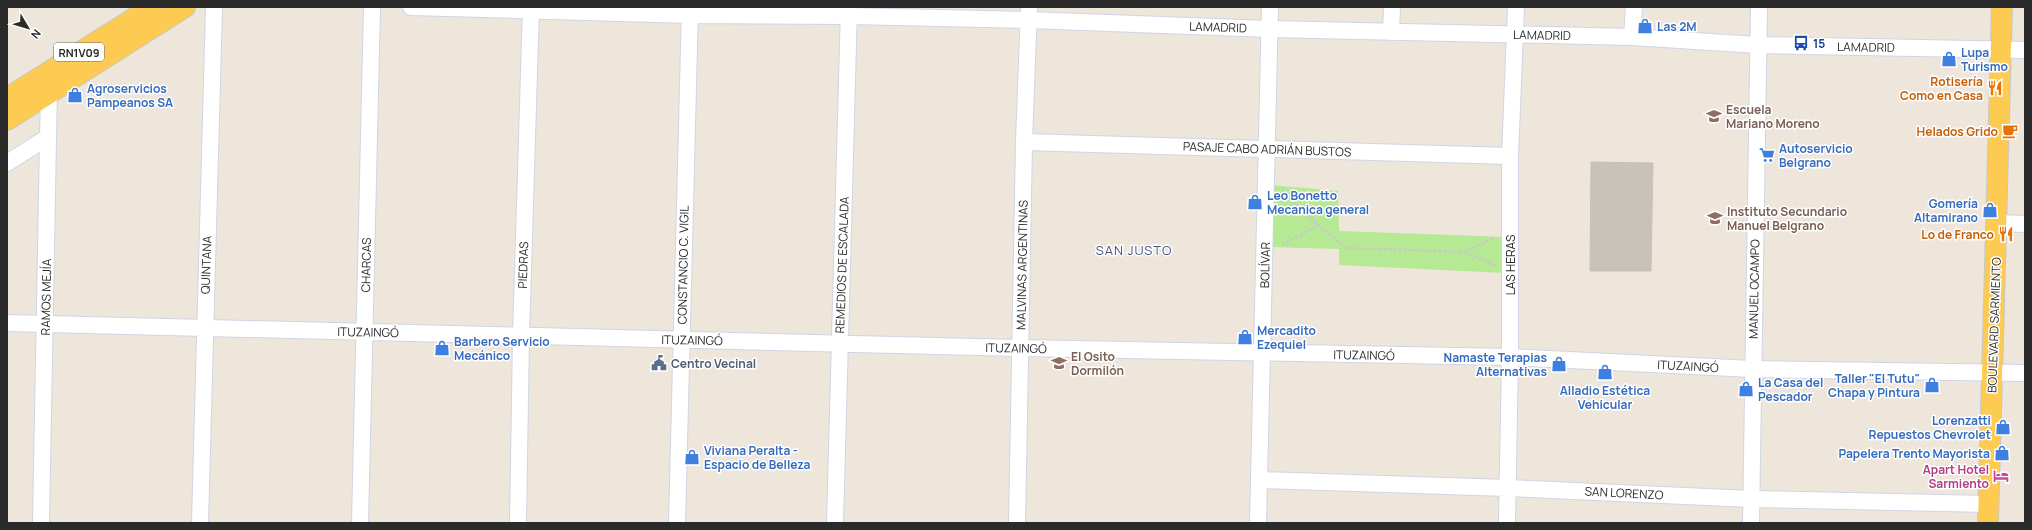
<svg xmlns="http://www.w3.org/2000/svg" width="2032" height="530" font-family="Manrope,sans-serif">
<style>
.green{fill:#b5e993}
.building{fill:#c9c2bb;stroke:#c9c1b5}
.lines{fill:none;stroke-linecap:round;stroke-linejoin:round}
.minor-casing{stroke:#d0d5e5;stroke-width:18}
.major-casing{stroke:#c8c8c8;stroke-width:22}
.path{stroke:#c8c8c8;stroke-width:2.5;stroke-dasharray:3 2;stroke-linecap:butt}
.minor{stroke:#fff;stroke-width:16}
.major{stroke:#fdcb51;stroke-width:20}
.labels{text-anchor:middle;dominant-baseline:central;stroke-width:3;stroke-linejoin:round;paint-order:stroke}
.shield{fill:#fff;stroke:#6b6b6b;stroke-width:1}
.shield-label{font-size:11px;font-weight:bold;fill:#2b2b2b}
.shop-label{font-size:12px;font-weight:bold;fill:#366cbe;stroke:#fff;text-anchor:start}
.street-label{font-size:12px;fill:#2b2b2b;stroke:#fff}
.transit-label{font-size:12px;font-weight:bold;fill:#164399;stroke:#fff;text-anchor:start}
.food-label{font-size:12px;font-weight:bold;fill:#c56008;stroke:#fff;text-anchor:end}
.education-label{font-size:12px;font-weight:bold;fill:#785e54;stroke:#fff;text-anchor:start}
.service-label{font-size:12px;font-weight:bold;fill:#4e5e75;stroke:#fff;text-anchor:start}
.hotel-label{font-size:12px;font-weight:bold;fill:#b23c85;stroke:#fff;text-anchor:end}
.neighbourhood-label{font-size:13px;letter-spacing:1px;fill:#475480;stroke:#fff}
</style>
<rect width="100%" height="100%" fill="#eee5db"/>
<path class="green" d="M 1269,185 L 1338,191 L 1339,231 L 1507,237 L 1506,273 L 1339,265 L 1339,249 L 1269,247 Z"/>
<path class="building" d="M 1591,162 L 1653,163 L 1651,271 L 1590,271 Z"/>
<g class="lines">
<defs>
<path id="minor" d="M 411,7 L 690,15 L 849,16 L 1029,20 L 1269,29 L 1632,37 L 1758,45 L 2025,50
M 1391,32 L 1392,7
M 1632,37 L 1634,7
M 1024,142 L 1510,156
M 7,163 L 48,137
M 1998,223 L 2025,224
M 7,323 L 1020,348 L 1510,357 L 1752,369 L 2025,373
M 1259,480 L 1507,488 L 1751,499 L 1989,504
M 41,523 L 49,85
M 200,523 L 214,7
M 360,523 L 372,7
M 518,523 L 521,336 L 531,7
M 677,523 L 690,7
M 835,523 L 849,7
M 1017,523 L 1024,142 L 1029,7
M 1258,523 L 1270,7
M 1507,523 L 1510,357 L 1510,156 L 1516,7
M 1751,523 L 1759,7"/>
<path id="major" d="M 7,98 L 152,7
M 7,120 L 185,7
M 1988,523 L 2002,7"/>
</defs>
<use href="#minor" class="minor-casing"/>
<use href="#major" class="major-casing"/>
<path class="path" d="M 1282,190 L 1318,225
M 1282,245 L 1318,225 L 1346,248 L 1465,252 L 1494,238
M 1465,252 L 1496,266"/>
<use href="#minor" class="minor"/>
<use href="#major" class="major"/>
</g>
<defs>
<symbol id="shop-bare" viewBox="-9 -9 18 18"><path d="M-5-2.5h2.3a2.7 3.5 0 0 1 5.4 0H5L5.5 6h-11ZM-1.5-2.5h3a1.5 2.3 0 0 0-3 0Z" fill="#3f7fe0" stroke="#fff" stroke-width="2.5" paint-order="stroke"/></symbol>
<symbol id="bus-bare" viewBox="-9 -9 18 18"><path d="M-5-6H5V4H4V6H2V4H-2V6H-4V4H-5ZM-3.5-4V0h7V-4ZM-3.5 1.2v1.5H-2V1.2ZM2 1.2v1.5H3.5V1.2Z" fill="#1a4fb4" stroke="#fff" stroke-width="2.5" paint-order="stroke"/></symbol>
<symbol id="restaurant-bare" viewBox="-9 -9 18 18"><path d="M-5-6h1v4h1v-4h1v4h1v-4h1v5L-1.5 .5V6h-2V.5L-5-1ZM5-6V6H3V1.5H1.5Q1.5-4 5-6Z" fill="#e8710a" stroke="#fff" stroke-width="2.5" paint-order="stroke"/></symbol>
<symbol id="school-bare" viewBox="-9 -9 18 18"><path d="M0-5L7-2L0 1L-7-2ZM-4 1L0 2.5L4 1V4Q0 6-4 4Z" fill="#8d6e63" stroke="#fff" stroke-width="2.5" paint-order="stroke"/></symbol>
<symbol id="cafe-bare" viewBox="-9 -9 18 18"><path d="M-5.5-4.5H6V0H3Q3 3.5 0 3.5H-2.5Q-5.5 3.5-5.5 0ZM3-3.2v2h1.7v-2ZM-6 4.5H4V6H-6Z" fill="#e8710a" stroke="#fff" stroke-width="2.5" paint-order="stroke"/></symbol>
<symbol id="supermarket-bare" viewBox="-9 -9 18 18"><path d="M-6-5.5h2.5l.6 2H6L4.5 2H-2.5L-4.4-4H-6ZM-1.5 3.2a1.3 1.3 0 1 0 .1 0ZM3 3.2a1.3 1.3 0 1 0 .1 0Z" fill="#3f7fe0" stroke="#fff" stroke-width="2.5" paint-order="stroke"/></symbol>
<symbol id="civic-bare" viewBox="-9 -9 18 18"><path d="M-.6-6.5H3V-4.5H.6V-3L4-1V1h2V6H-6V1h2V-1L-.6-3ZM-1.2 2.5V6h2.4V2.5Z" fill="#5c6f8a" stroke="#fff" stroke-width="2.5" paint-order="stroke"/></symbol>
<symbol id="hotel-bare" viewBox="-9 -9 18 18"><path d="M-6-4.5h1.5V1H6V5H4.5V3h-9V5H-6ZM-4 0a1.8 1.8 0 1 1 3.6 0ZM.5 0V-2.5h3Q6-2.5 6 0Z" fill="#d1479c" stroke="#fff" stroke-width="2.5" paint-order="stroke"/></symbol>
</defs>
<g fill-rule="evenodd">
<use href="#shop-bare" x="1634" y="15" width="22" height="22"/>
<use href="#bus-bare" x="1790" y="32" width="22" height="22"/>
<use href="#shop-bare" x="1938" y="48" width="22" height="22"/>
<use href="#restaurant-bare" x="1984" y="77" width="22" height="22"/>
<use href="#shop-bare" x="64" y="84" width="22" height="22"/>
<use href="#school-bare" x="1703" y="105" width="22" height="22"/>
<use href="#cafe-bare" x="1999" y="120" width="22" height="22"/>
<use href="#supermarket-bare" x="1756" y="144" width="22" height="22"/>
<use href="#shop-bare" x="1244" y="191" width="22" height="22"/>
<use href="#shop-bare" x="1979" y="199" width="22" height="22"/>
<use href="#school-bare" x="1704" y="207" width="22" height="22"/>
<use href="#restaurant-bare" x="1995" y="223" width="22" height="22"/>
<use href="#shop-bare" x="1234" y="326" width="22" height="22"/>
<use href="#shop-bare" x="431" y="337" width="22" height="22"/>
<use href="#civic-bare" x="648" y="352" width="22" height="22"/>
<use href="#school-bare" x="1048" y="352" width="22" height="22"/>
<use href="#shop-bare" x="1548" y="353" width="22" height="22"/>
<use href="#shop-bare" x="1594" y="361" width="22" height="22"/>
<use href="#shop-bare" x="1921" y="374" width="22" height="22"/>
<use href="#shop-bare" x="1735" y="378" width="22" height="22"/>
<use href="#shop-bare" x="1992" y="416" width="22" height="22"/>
<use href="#shop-bare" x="1991" y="442" width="22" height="22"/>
<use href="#shop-bare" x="681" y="446" width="22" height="22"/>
<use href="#hotel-bare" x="1990" y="465" width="22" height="22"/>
</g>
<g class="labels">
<rect class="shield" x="54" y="43" width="50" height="18" rx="3"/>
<g class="shield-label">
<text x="79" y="52">RN1V09</text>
</g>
<g class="shop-label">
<text x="1657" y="26">Las 2M</text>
<text x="1961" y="52">Lupa<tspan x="1961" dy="14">Turismo</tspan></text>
<text x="87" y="88">Agroservicios<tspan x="87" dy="14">Pampeanos SA</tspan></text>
<text x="1779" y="148">Autoservicio<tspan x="1779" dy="14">Belgrano</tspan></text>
<text x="1267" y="195">Leo Bonetto<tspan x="1267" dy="14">Mecanica general</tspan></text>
<text x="1978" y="203" text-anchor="end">Gomería<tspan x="1978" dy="14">Altamirano</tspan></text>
<text x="1257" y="330">Mercadito<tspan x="1257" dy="14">Ezequiel</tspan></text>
<text x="454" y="341">Barbero Servicio<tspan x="454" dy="14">Mecánico</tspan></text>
<text x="1547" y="357" text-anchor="end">Namaste Terapias<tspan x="1547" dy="14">Alternativas</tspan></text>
<text x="1920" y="378" text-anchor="end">Taller "El Tutu"<tspan x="1920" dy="14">Chapa y Pintura</tspan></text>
<text x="1758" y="382">La Casa del<tspan x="1758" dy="14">Pescador</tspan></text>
<text x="1605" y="390" text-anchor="middle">Alladio Estética<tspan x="1605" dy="14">Vehicular</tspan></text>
<text x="1991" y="420" text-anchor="end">Lorenzatti<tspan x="1991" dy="14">Repuestos Chevrolet</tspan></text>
<text x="704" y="450">Viviana Peralta -<tspan x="704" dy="14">Espacio de Belleza</tspan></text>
<text x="1990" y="453" text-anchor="end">Papelera Trento Mayorista</text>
</g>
<g class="street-label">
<text transform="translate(1218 27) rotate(2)">LAMADRID</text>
<text transform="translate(1542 35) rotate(1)">LAMADRID</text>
<text transform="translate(1866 47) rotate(1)">LAMADRID</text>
<text transform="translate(1267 149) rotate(2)">PASAJE CABO ADRIÁN BUSTOS</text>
<text transform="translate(206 265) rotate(-88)">QUINTANA</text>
<text transform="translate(366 265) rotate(-89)">CHARCAS</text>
<text transform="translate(523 265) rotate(-88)">PIEDRAS</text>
<text transform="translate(683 265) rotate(-89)">CONSTANCIO C. VIGIL</text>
<text transform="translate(842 265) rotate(-88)">REMEDIOS DE ESCALADA</text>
<text transform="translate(1022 265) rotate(-89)">MALVINAS ARGENTINAS</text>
<text transform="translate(1265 265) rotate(-89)">BOLÍVAR</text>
<text transform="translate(1510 265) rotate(-90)">LAS HERAS</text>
<text transform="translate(1754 289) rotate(-89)">MANUEL OCAMPO</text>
<text transform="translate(46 297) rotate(-89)">RAMOS MEJÍA</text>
<text transform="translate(1994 325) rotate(-88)">BOULEVARD SARMIENTO</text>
<text transform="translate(368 332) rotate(1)">ITUZAINGÓ</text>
<text transform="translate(692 340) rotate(1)">ITUZAINGÓ</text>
<text transform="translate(1016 348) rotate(1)">ITUZAINGÓ</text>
<text transform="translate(1364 355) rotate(1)">ITUZAINGÓ</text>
<text transform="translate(1688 366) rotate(3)">ITUZAINGÓ</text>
<text transform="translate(1624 493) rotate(3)">SAN LORENZO</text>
</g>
<g class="transit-label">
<text x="1813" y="43">15</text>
</g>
<g class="food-label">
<text x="1983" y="81">Rotisería<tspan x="1983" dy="14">Como en Casa</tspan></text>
<text x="1998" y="131">Helados Grido</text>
<text x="1994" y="234">Lo de Franco</text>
</g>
<g class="education-label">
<text x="1726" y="109">Escuela<tspan x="1726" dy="14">Mariano Moreno</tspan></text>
<text x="1727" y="211">Instituto Secundario<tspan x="1727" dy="14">Manuel Belgrano</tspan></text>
<text x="1071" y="356">El Osito<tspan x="1071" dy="14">Dormilón</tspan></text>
</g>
<g class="service-label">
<text x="671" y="363">Centro Vecinal</text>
</g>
<g class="hotel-label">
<text x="1989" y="469">Apart Hotel<tspan x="1989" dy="14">Sarmiento</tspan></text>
</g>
<g class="neighbourhood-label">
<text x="1134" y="250">SAN JUSTO</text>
</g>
</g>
<rect width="2032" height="530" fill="none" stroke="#2b2b2b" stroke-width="16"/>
<g transform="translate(28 28) rotate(128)" stroke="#ffffff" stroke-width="3" paint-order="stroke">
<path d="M0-3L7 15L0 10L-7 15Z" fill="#2b2b2b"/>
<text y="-6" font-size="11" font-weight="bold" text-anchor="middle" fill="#2b2b2b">N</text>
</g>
</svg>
